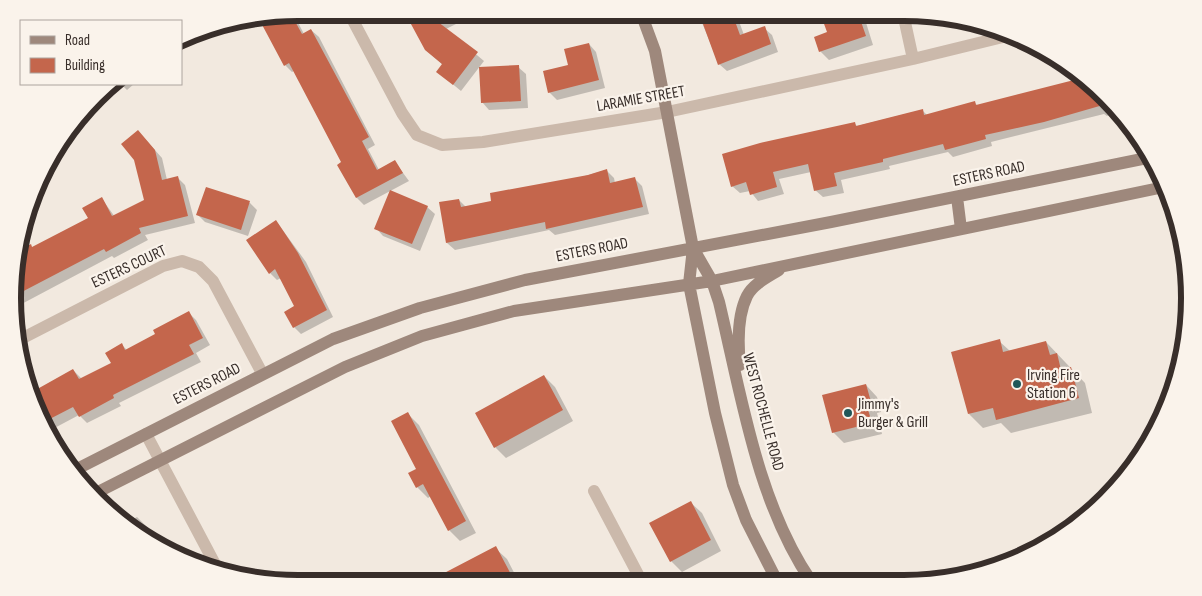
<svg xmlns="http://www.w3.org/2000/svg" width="1202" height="596" font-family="'Sofia Sans Condensed',sans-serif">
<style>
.shadow{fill:#0003}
.building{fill:#c4664c}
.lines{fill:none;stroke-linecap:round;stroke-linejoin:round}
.street{stroke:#cbb9ab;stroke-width:12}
.secondary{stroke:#9e887c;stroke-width:12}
.poi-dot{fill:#205759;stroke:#faf3eb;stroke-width:2}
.labels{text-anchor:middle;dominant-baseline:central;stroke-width:4.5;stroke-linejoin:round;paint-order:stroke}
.street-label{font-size:16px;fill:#382e2a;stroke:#faf3eb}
.poi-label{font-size:16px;fill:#382e2a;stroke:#faf3eb;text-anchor:start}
.rim{fill:none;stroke:#382e2a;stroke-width:6}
</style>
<rect width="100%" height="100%" fill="#f2e9df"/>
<path class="shadow" d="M 293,13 L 304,34 L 311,30 L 319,37 L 375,145 L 368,149 L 379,170 L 395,162 L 409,181 L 364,205 L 357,198 L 338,165 L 343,163 L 294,71 L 292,72 L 285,65 L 264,27 L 257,19 Z
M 414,13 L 452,13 L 458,23 L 446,29 L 484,61 L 461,91 L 438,72 L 443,65 L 426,50 L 408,16 Z
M 540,13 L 558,13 L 546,19 Z
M 698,13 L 736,13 L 744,35 L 764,28 L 772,35 L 778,52 L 727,71 L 719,64 Z
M 826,13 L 863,13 L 873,45 L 829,60 L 820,51 L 828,33 Z
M 589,44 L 596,52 L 605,88 L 557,100 L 549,92 Z
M 518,67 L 526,74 L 528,108 L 489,110 L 482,102 Z
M 1084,83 L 1118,109 L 1107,116 L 1104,114 L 991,142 L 992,146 L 953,157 L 948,152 L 889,166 L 890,169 L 841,180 L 844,193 L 823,197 L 815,190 L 811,172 L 779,179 L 784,194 L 758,201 L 750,191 L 740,193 L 732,186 L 854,123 L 857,126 L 922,110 L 927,115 L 975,103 L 978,106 L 1077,87 Z
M 113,84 L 120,84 L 89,109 Z
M 121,84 L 134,84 L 127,90 Z
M 145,139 L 162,158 L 167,180 L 178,178 L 185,185 L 195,223 L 145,235 L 148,240 L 114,258 L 112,256 L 16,307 L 18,253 L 30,246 L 33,248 L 89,218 L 102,199 L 115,217 L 145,200 Z
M 606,170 L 614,178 L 615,183 L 635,179 L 642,186 L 649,214 L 555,235 L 549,230 L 455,250 L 447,243 L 459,200 L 466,207 L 493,202 Z
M 206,188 L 250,203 L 257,210 L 248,236 L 205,222 L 198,215 Z
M 427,207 L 435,214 L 420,251 L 383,236 L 376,228 Z
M 276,221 L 306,262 L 333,317 L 301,334 L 294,327 L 296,307 L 281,278 L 277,280 L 270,273 Z
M 189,313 L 196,320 L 210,345 L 196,353 L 201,362 L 119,403 L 121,406 L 87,423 L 79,415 L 47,432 L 42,424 L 32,393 L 73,370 L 82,379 L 112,363 L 122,345 L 127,350 L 156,334 Z
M 999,341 L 1010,351 L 1046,342 L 1085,383 L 1092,413 L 1011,433 L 1001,423 L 983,428 L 969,414 Z
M 544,376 L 555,387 L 573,421 L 506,458 L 495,447 Z
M 866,385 L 877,397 L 881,412 L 877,413 L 882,434 L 844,443 L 833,432 Z
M 408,414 L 419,425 L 476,533 L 460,541 L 449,530 L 431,496 L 428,498 L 417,487 L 418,469 Z
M 690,502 L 702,513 L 721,551 L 682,572 L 671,561 Z
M 137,517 L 148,528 L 155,542 L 128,522 Z
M 495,548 L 507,559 L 519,582 L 436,582 L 435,580 Z"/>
<path class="building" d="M 405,13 L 456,13 L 438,22 L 478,52 L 453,85 L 436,72 L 442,64 L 425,50 Z
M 699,13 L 732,13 L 740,35 L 765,26 L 771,44 L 718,65 Z
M 820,13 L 858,13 L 866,36 L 819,52 L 814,37 L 827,32 Z
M 291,14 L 302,34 L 311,29 L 369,137 L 362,141 L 377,170 L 395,160 L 403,173 L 356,198 L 337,165 L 341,162 L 289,63 L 284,66 L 259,19 Z
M 589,43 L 599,80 L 548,93 L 543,71 L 568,65 L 564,49 Z
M 519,65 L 521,101 L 481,103 L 479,67 Z
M 1078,79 L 1110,103 L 1044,122 L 985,135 L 986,139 L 945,150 L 943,144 L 883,159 L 883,162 L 834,173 L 837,186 L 814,191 L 808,164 L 773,172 L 777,187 L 750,195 L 746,182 L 731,187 L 722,154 L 760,143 L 855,122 L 856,126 L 923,109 L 924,115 L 975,101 L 976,105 Z
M 138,130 L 155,150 L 162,180 L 178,176 L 188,216 L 139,228 L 141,233 L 106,252 L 104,249 L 16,295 L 18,251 L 31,244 L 32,247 L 88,218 L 82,208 L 102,197 L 112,216 L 144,200 L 134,160 L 121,144 Z
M 607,169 L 610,183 L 635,177 L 643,207 L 546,229 L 545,222 L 446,243 L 439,202 L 459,199 L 461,207 L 491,201 L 490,193 L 588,175 Z
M 206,187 L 250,201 L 241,230 L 196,215 Z
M 390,190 L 428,206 L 412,244 L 374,229 Z
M 276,220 L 298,253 L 327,310 L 293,328 L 284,312 L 294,306 L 275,269 L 269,274 L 246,240 Z
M 189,311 L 203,338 L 189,345 L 194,354 L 113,395 L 114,398 L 79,417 L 73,407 L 42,423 L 32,392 L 73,369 L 79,379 L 111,363 L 105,353 L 122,343 L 125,350 L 155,334 L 153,330 Z
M 1000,339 L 1003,352 L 1046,341 L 1050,355 L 1057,353 L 1061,370 L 1071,367 L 1079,398 L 996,420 L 993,408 L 968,414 L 951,352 Z
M 544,375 L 563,410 L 494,448 L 475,413 Z
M 866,384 L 871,402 L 866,403 L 872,423 L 832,433 L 822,395 Z
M 408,412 L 466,521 L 448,531 L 423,484 L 416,488 L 408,473 L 416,469 L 391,421 Z
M 691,501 L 711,540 L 670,562 L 649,523 Z
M 496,546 L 515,582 L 427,582 Z"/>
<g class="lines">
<path class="street" d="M 349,13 L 402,113 L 417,135 L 442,145 L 483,142 L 667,112 L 913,59 L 1007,36
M 903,13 L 913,59
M 17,341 L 163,266 L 182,261 L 199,267 L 213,281 L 262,373
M 146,434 L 216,566
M 594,491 L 642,582"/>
<path class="secondary" d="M 641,13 L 655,51 L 693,248 L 689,284 L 715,413 L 733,485 L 746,520 L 777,581
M 957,197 L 961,229
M 693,248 L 712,281 L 719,302 C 741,394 757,502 811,581
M 740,365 C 738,345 737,316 747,296 C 753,284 768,277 779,270
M 75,470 L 333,339 L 420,308 L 525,280 L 831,222 L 1147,158
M 92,495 L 345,367 L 422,336 L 514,311 L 712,281 L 1164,187"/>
</g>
<g class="poi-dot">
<circle cx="1017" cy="384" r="5"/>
<circle cx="848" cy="413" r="5"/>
</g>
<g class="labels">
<g class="street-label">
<text transform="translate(641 99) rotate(-10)">LARAMIE STREET</text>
<text transform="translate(989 174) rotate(-12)">ESTERS ROAD</text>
<text transform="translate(592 250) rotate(-11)">ESTERS ROAD</text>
<text transform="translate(129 267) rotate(-25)">ESTERS COURT</text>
<text transform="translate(207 384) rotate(-27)">ESTERS ROAD</text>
<text transform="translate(763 412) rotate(75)">WEST ROCHELLE ROAD</text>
</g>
<g class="poi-label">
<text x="1027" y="375">Irving Fire<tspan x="1027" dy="18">Station 6</tspan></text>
<text x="858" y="404">Jimmy's<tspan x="858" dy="18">Burger &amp; Grill</tspan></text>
</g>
</g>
<path d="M0 0H1202V596H0ZM298 21H904A277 277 0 0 1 1181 298V298A277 277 0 0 1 904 575H298A277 277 0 0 1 21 298V298A277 277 0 0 1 298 21Z" fill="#faf3eb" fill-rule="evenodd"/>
<path class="rim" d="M298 21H904A277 277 0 0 1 1181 298V298A277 277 0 0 1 904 575H298A277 277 0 0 1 21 298V298A277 277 0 0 1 298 21Z"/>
<rect x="20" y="20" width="162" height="65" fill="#faf3eb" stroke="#aca49e"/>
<rect x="30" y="36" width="25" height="8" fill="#9e887c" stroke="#aca49e"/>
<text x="65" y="45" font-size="15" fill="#382e2a">Road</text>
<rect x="30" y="58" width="25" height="15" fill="#c4664c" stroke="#aca49e"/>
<text x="65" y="70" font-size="15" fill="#382e2a">Building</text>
</svg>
